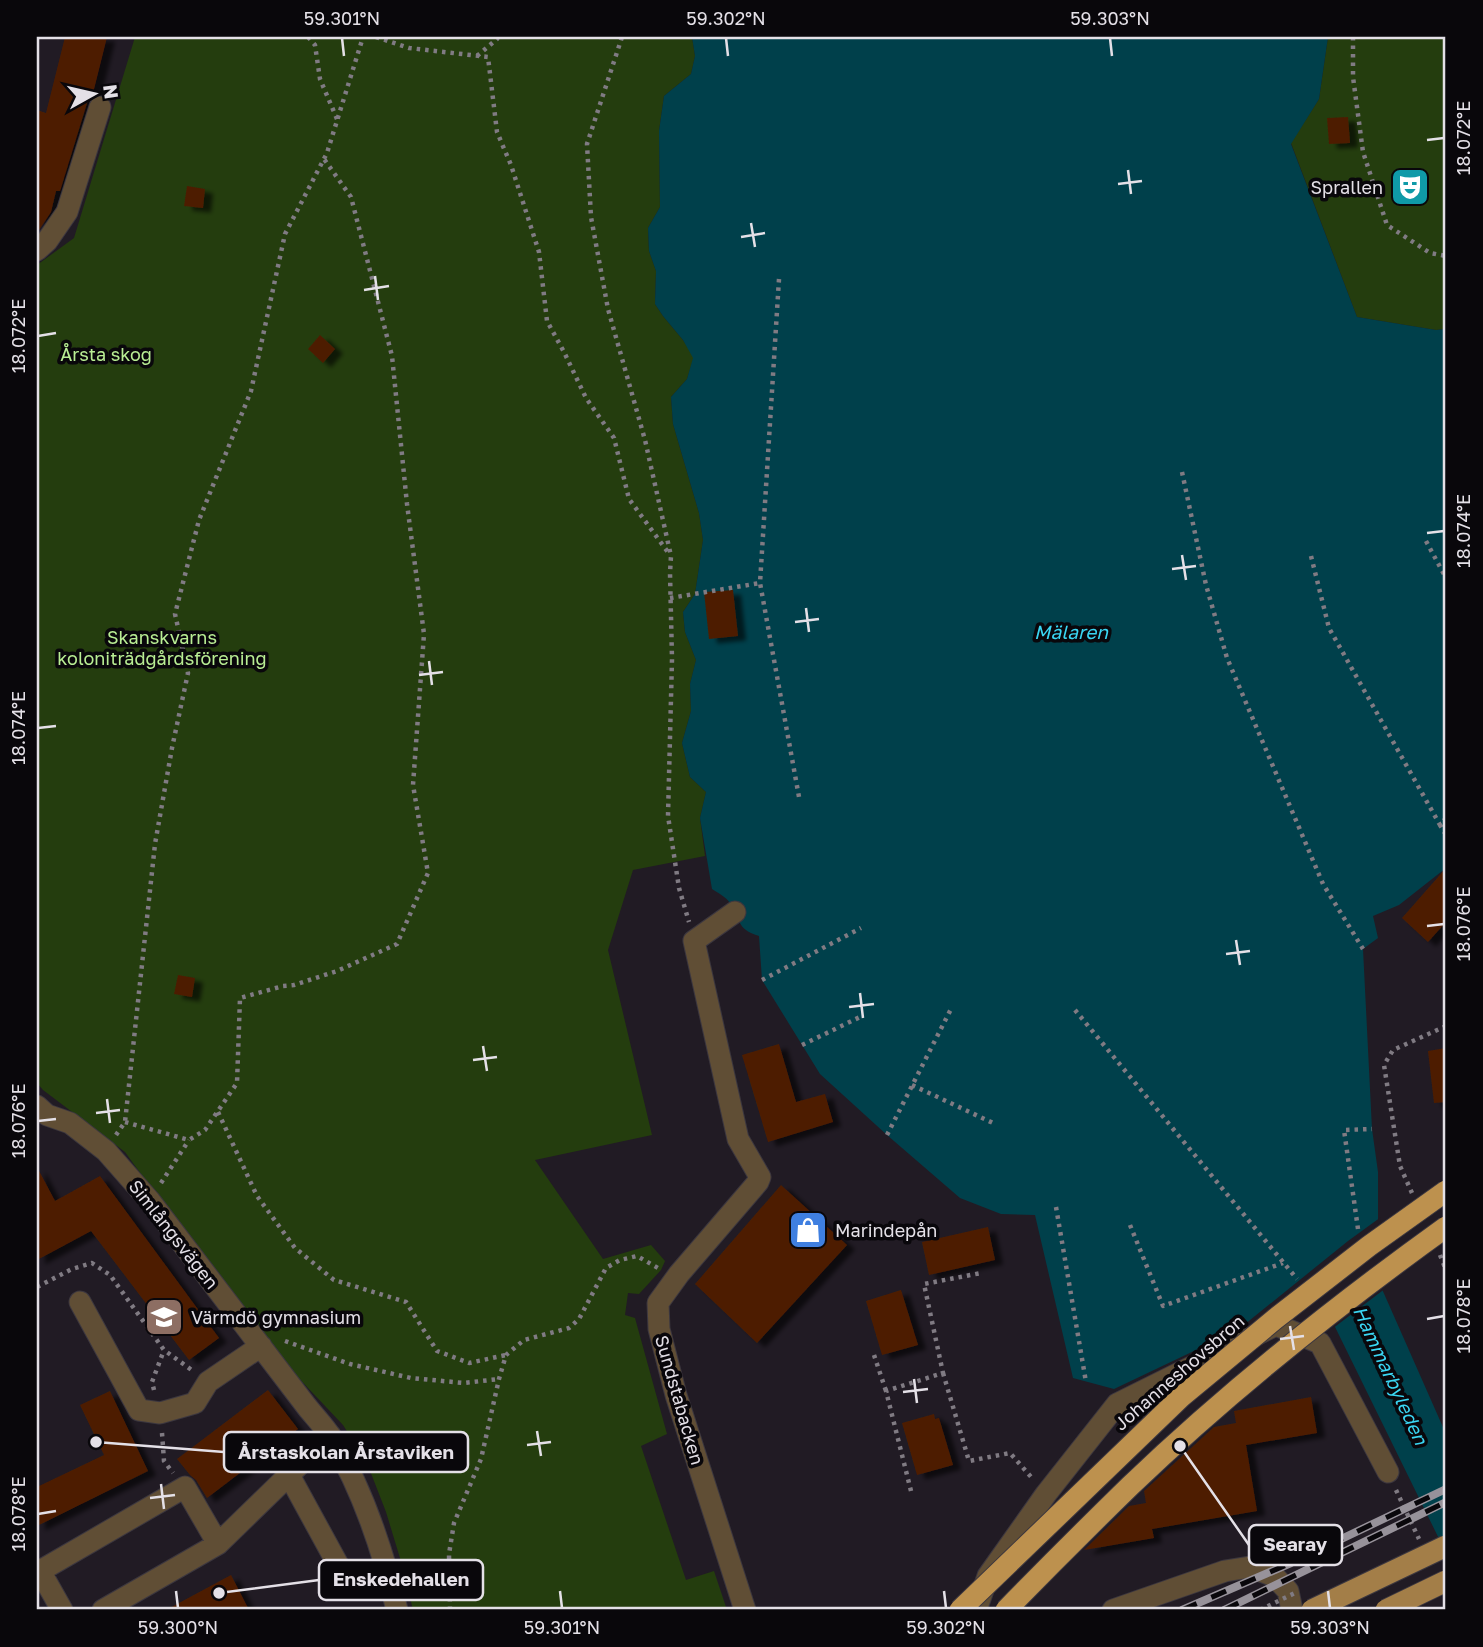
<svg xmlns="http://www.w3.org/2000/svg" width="1483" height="1647" font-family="'Golos Text',sans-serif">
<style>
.green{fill:#243d0e}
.water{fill:#00404b}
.pier{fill:#211b24}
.building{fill:#4d1e04;filter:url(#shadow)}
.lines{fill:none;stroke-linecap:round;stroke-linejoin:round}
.minor-casing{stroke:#3c373f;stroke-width:23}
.path{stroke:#807b83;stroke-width:4.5;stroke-dasharray:3.5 5;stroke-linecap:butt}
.minor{stroke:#604e35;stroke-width:21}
.rail-casing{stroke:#97929a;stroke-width:8}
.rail{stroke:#09070b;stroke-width:5;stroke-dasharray:16;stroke-linecap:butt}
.major-bridge-casing{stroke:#3c373f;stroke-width:23;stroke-linecap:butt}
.highway-bridge-casing{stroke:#3c373f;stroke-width:23;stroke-linecap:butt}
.path-bridge{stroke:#807b83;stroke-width:4.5;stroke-dasharray:3.5 5;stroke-linecap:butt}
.major-bridge{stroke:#a37e48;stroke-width:21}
.highway-bridge{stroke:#bd914e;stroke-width:21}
.ticks{fill:none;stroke:#e4e0e7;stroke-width:2.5}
.labels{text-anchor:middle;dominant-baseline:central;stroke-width:7;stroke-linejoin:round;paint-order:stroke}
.poi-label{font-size:18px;fill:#e4e0e7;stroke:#09070b;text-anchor:start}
.park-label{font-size:18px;fill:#b9ee94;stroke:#09070b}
.street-label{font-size:18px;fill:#e4e0e7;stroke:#09070b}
.water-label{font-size:19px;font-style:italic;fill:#3ad6f3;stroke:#09070b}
.leader{fill:none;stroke:#e4e0e7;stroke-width:2.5}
.callout-dot{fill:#e4e0e7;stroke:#09070b;stroke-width:2.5}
.callout{fill:#09070b;stroke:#e4e0e7;stroke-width:2.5}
.callout-label{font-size:19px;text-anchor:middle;font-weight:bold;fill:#e4e0e7}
.neatline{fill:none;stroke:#e4e0e7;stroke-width:2.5}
.ticks-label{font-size:18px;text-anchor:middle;fill:#e4e0e7}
</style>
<defs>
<filter id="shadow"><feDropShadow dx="8" dy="4.5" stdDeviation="2" flood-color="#0009"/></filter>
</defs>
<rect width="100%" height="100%" fill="#211b24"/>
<path class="green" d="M 135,37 L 692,37 L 695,56 L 691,74 L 664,96 L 659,131 L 660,207 L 648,228 L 649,251 L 656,271 L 655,304 L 663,316 L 683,340 L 694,357 L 687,379 L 671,397 L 673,424 L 699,513 L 703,540 L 695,594 L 683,612 L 685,632 L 696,660 L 690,684 L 691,711 L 682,743 L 690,777 L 706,792 L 700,818 L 705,856 L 633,870 L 608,950 L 652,1135 L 535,1160 L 603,1259 L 651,1245 L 665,1261 L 661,1270 L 639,1294 L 628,1293 L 625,1315 L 635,1318 L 667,1434 L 641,1446 L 686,1580 L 714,1571 L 727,1610 L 413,1610 L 403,1568 L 386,1512 L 367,1463 L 343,1425 L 257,1334 L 125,1152 L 43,1090 L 37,1083 L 37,265 L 74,238 Z
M 1328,37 L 1446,37 L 1446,329 L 1436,330 L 1357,317 L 1291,143 L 1319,99 Z"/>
<path class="water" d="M 692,37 L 1328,37 L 1319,99 L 1291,144 L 1357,317 L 1436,330 L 1446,329 L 1446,868 L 1399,905 L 1373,916 L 1378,938 L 1363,949 L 1372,1129 L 1378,1172 L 1378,1222 L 1359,1237 L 1446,1434 L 1446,1553 L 1311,1278 L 1238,1330 L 1114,1389 L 1073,1378 L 1035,1215 L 1001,1214 L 960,1198 L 887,1135 L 820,1074 L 762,980 L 759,936 C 734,928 743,920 730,903 C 726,897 718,893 712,889 L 700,818 L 706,792 L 690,777 L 682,743 L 691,711 L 690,684 L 696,660 L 685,632 L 683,612 L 695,594 L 703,540 L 699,513 L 673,424 L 671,397 L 687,379 L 693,358 L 683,340 L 663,316 L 655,304 L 656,271 L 649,251 L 648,228 L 660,207 L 659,131 L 664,96 L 691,74 L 695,56 Z"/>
<path class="pier" d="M 1381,1217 L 1380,1224 L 1364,1238 L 1386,1288 L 1332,1329 L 1309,1283 L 1240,1333 L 1224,1341 L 1348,1241 Z"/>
<path class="building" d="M 65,37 L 107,37 L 92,97 L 87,103 L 60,191 L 56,191 L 51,212 L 37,233 L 37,110 L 46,113 Z
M 1348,117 L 1350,143 L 1329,144 L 1327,118 Z
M 187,186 L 205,189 L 203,208 L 184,206 Z
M 320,335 L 335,349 L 323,363 L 308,349 Z
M 733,590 L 738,636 L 709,639 L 704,592 Z
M 1446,868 L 1446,922 L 1428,942 L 1402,918 Z
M 178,975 L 195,978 L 192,997 L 174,994 Z
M 779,1044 L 796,1102 L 825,1094 L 833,1122 L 768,1142 L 742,1055 Z
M 1446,1048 L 1446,1102 L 1434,1103 L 1428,1051 Z
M 37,1167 L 55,1201 L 100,1176 L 219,1338 L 189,1360 L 91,1231 L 37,1260 Z
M 781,1185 L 847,1245 L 757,1343 L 695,1284 Z
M 988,1227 L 995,1260 L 929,1275 L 922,1242 Z
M 901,1290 L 918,1345 L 882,1355 L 866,1301 Z
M 268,1390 L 298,1429 L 207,1498 L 196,1480 L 190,1475 L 177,1459 Z
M 110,1391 L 148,1471 L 37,1526 L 37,1487 L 104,1455 L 80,1405 Z
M 1311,1397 L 1317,1433 L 1246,1445 L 1257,1511 L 1152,1529 L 1154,1538 L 1084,1550 L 1129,1506 L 1146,1503 L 1144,1491 L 1214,1427 L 1236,1423 L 1234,1411 Z
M 934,1414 L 935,1419 L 939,1418 L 953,1465 L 917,1475 L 902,1423 Z
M 231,1575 L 249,1610 L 166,1610 Z"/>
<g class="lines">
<defs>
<path id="minor" d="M 37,250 L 47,241 L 67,212 L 100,107
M 735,912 L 694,941 L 738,1139 L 760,1177 L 758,1182 L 679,1274 L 658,1303 L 659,1329 L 676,1395 L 745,1610
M 37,1106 L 47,1115 L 70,1123 L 106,1151 L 150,1201 L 307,1407 C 315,1417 324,1426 331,1437 C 363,1490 383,1551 397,1610
M 80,1302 L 139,1410 L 160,1413 L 195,1403 L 208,1382 L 261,1346
M 289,1475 L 342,1572
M 62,1610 L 40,1571 L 185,1487 L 218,1544
M 103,1610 L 218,1544 L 330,1435
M 976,1610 L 988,1576 L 1046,1494 L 1117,1404 L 1276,1325 L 1320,1343 L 1388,1472
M 1113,1610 L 1225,1571 L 1250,1567 L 1274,1576 L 1288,1591 L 1292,1610"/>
</defs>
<use href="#minor" class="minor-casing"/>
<path class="path" d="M 308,37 L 315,45 L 320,79 L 337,119
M 376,37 L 409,48 L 488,57 L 497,132 L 511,165 L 539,252 L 547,321 L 564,352 L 586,398 L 614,438 L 629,499 L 670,555
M 622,37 L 587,144 L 591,217 L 608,309 L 645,440 L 671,556 L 670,573 L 672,659 L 668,816 L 679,888 L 689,922
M 1353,37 L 1353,77 L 1363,152 L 1387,225 L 1430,253 L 1446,256
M 477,56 L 497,39 L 498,37
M 779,279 L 760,583 L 799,797
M 1182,472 L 1206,585 L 1227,658 L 1323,884 L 1363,949
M 1426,541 L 1446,578
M 1311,556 L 1329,628 L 1440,825
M 670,598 L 760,583
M 1446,818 L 1440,825 L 1446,835
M 762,980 L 861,928
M 1075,1010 L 1297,1279
M 802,1045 L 860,1017
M 912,1085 L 993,1123
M 218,1112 L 257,1196 L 295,1248 L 334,1280 L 406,1302 L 437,1351 L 469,1363 L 506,1355
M 125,1122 L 189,1140 L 205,1130 L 237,1083 L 240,998 L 283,986 L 294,985 L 337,971 L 397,944 L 428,873 L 413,785 L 424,634 L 407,504 L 392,356 L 351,197 L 324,159
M 116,1135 L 125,1122 L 155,844 L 172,748 L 188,673 L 175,614 L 199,520 L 251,391 L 285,234 L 327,153 L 363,37
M 887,1135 L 951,1009
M 161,1183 L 189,1140
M 1412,1193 L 1400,1166 L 1384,1065 L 1393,1050 L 1446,1026
M 1056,1207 L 1086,1382
M 1130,1225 L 1163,1306 L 1283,1263
M 1358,1229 L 1344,1130 L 1372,1129
M 1440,1255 L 1446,1270
M 37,1287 L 72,1269 L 92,1263 L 110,1275 L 164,1350 L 193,1371
M 285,1341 L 350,1364 L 411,1378 L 464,1383 L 499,1379
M 874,1355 L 886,1391
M 943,1373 L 969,1461 L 1010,1453 L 1032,1478
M 154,1390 L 152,1382 L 164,1350
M 162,1433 L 164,1461 L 173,1473
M 1396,1490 L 1419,1539
M 911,1491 L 886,1391 L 943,1373 L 924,1284 L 981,1273
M 450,1610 L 449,1554 L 454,1523 L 481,1459 L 499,1379 L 506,1355 L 524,1340 L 569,1328 L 579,1319 L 606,1268 L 620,1260 L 637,1256 L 658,1268"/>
<use href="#minor" class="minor"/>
<defs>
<path id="rail" d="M 1182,1610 L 1291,1563 L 1446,1489
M 1224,1610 L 1446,1502"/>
</defs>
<use href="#rail" class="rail-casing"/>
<use href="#rail" class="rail"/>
<defs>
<path id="major-bridge" d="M 1312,1610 L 1446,1546
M 1386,1610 L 1446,1581"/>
<path id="highway-bridge" d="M 960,1610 L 1181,1397 L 1275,1319 L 1369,1246 L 1446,1191
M 1006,1610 C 1047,1568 1088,1527 1130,1486 C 1227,1393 1336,1306 1446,1227"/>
</defs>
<use href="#major-bridge" class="major-bridge-casing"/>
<use href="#highway-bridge" class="highway-bridge-casing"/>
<path class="path-bridge" d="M 1260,1610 L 1297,1592"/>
<use href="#major-bridge" class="major-bridge"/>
<use href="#highway-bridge" class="highway-bridge"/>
</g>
<path class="ticks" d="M 342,38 L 344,56M 726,38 L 728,56M 1110,38 L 1112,56M 1427,140 L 1444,138M 1128,170 L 1131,194M 1118,184 L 1142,181M 751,223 L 755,247M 741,237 L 765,233M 375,276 L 378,300M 364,290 L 389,286M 38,336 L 56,333M 1427,533 L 1444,531M 1182,555 L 1186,580M 1172,569 L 1196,566M 806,608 L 809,632M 795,622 L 819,619M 429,661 L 432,685M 419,675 L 443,672M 38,728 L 56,726M 1427,926 L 1444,924M 1236,940 L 1240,965M 1226,954 L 1250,951M 860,993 L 863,1018M 849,1007 L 874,1004M 483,1046 L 487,1071M 473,1060 L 497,1057M 107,1099 L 110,1123M 96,1113 L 120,1110M 38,1121 L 56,1119M 1427,1319 L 1444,1316M 1290,1326 L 1294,1350M 1280,1339 L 1304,1336M 914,1379 L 917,1403M 903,1392 L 928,1389M 537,1431 L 541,1456M 527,1445 L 551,1442M 161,1484 L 164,1509M 150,1498 L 175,1495M 38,1514 L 56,1511M 176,1591 L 178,1608M 560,1591 L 562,1608M 944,1591 L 946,1608M 1328,1591 L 1330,1608"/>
<defs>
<symbol id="theatre-square" viewBox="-11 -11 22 22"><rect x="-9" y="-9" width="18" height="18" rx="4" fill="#0f9aa8" stroke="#09070b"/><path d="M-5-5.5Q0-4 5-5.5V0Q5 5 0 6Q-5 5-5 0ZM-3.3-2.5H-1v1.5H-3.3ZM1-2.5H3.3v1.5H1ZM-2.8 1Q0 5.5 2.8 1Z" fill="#fff"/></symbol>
<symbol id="shop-square" viewBox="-11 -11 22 22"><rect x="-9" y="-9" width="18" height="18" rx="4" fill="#3f7fe0" stroke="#09070b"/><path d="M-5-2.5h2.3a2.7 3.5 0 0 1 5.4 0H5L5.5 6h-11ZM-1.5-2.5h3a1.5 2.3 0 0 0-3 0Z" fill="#fff"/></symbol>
<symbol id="school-square" viewBox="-11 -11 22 22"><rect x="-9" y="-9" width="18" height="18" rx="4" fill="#8d6e63" stroke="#09070b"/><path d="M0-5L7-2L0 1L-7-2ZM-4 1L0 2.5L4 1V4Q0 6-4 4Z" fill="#fff"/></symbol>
</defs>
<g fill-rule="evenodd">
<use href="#theatre-square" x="1388" y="165" width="44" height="44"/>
<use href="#shop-square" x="786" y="1208" width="44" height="44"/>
<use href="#school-square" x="142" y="1295" width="44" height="44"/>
</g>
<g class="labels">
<g class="poi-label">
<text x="1383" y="187" text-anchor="end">Sprallen</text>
<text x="835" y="1230">Marindepån</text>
<text x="191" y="1317">Värmdö gymnasium</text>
</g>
<g class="park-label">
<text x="106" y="354">Årsta skog</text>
<text x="162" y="637">Skanskvarns<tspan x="162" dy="21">koloniträdgårdsförening</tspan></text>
</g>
<g class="street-label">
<text transform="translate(174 1234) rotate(52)">Simlångsvägen</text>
<text transform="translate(1179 1372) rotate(-41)">Johanneshovsbron</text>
<text transform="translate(680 1400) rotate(74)">Sundstabacken</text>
</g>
<g class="water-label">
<text x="1071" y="631">Mälaren</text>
<text transform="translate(1391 1375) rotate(65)">Hammarbyleden</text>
</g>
</g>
<path class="leader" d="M96 1442L224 1452M1180 1446L1249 1545M219 1593L319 1580"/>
<g class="callout-dot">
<circle cx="96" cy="1442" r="7"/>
<circle cx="1180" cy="1446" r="7"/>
<circle cx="219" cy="1593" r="7"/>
</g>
<g class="callout">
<rect x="224" y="1432" width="244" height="40" rx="7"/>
<rect x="1249" y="1525" width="93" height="40" rx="7"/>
<rect x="319" y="1560" width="164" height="40" rx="7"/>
</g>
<g class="callout-label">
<text x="346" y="1459">Årstaskolan Årstaviken</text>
<text x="1295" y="1551">Searay</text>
<text x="401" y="1586">Enskedehallen</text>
</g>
<rect width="1483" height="1647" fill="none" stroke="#09070b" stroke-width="77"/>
<g transform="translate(94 94) rotate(82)" stroke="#09070b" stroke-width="5" paint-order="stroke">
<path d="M0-5L12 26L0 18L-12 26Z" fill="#e4e0e7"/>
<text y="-10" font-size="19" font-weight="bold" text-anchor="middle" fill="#e4e0e7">N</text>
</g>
<rect x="38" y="38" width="1406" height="1570" class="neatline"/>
<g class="ticks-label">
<text x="342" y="25">59.301°N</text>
<text x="726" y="25">59.302°N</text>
<text x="1110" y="25">59.303°N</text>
<text transform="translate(1464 138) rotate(-90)" y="6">18.072°E</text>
<text transform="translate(19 336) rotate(-90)" y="6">18.072°E</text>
<text transform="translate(1464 531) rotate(-90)" y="6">18.074°E</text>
<text transform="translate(19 728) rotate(-90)" y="6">18.074°E</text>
<text transform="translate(1464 924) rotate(-90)" y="6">18.076°E</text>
<text transform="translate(19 1121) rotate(-90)" y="6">18.076°E</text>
<text transform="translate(1464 1316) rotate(-90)" y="6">18.078°E</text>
<text transform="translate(19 1514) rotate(-90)" y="6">18.078°E</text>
<text x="178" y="1634">59.300°N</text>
<text x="562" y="1634">59.301°N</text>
<text x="946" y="1634">59.302°N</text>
<text x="1330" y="1634">59.303°N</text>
</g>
</svg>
